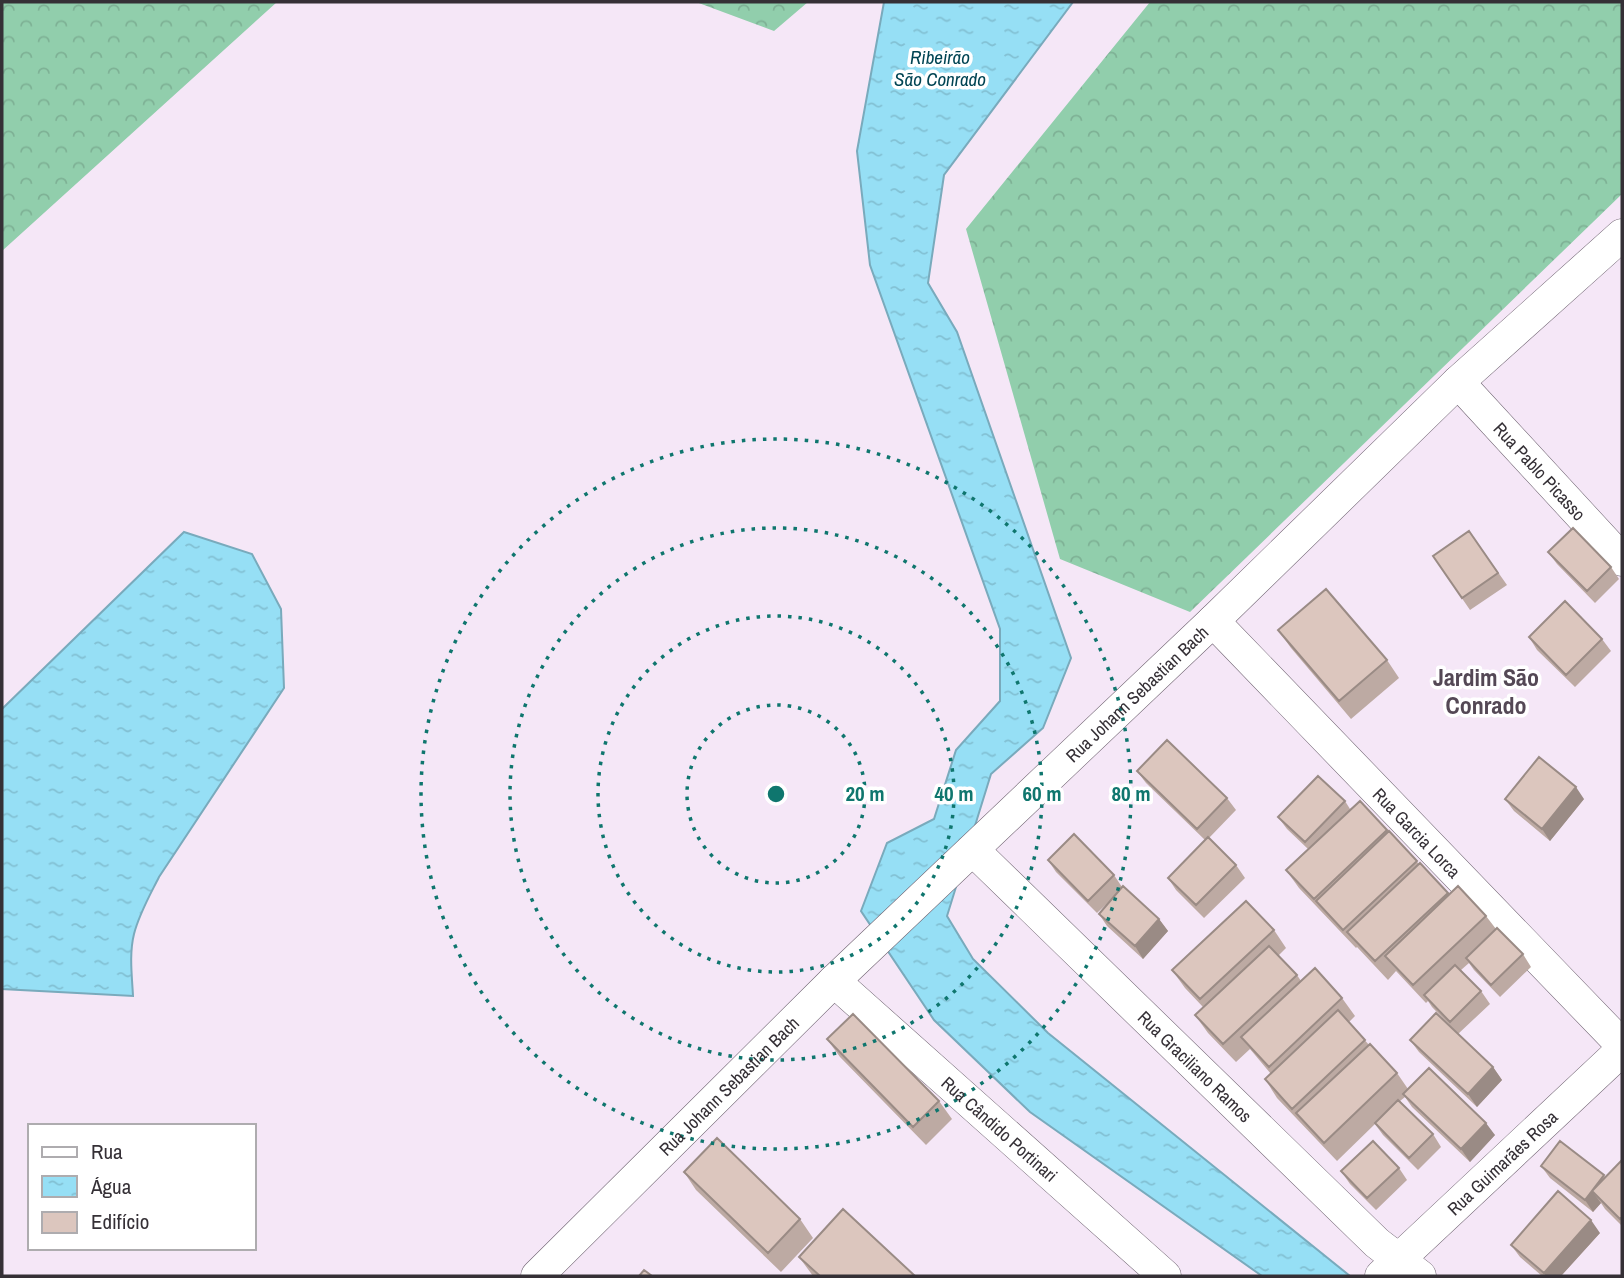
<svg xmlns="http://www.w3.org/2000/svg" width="1624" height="1278" font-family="'Archivo Narrow',sans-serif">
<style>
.forest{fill:url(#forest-crowns)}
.water{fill:url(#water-ripples);stroke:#79aabc;stroke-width:2}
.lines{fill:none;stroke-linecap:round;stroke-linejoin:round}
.minor-casing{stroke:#6d616f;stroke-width:33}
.minor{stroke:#fff;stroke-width:32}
.wall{fill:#bdaaa3}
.shaded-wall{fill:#9a8b85}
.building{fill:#dcc6be;stroke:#9a8b85;stroke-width:2}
.ring{fill:none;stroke:#0f766e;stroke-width:3.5;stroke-dasharray:3.5 7}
.labels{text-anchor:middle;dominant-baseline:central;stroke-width:7;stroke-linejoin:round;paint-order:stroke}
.street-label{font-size:18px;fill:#353036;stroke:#fff}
.water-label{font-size:19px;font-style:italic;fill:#004453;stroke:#fff}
.district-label{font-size:24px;font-weight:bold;fill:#544855;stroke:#fff}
.centre{fill:#0f766e;stroke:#fff;stroke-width:3.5}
.ring-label{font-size:21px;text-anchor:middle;font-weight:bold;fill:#0f766e;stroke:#fff;stroke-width:7;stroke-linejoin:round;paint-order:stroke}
</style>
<defs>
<pattern id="forest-crowns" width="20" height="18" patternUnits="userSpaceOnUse" patternTransform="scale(1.75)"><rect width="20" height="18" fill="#91ceac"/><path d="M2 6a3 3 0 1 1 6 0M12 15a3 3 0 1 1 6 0" fill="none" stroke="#7eb195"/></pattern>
<pattern id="water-ripples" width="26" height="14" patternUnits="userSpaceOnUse" patternTransform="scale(1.75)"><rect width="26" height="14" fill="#96dff5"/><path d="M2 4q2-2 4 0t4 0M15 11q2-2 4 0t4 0" fill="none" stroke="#82c0d3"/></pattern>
</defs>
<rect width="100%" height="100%" fill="#f5e7f7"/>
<path class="forest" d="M 2,2 L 277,2 L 2,251 Z
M 696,2 L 808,2 L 774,31 Z
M 1150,2 L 1622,2 L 1622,194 L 1190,612 L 1060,559 L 966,229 Z"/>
<path class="water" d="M 884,2 L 1073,2 L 944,175 L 928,283 L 957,332 L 1071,658 L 1043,728 L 991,774 L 947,916 L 973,959 L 1048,1033 L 1350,1276 L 1262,1276 L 1030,1112 L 934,1020 L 861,911 L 887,843 L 934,819 L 956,750 L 1000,701 L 1000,629 L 870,265 L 857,151 Z
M 184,532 L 252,554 L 281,609 L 284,688 L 159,877 C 150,895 139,914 134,934 C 129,954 132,976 133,996 L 2,989 L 2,709 Z"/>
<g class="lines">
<defs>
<g id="minor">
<path id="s1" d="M 1458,382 L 1622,560"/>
<path id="s2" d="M 1213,621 L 1622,1045"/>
<path id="s3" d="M 973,850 L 1377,1243 L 1420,1276"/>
<path id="s4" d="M 834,981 L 1165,1276"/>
<path id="s5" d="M 537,1276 L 834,981 L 1213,621 L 1458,382 L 1622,235"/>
<path id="s6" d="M 1381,1276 L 1622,1050"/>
</g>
</defs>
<use href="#minor" class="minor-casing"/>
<use href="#minor" class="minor"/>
</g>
<path class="wall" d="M 1469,531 L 1507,585 L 1470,610 L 1433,556 Z
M 1548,552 L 1611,567 L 1619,579 L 1595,603 L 1557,564 Z
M 1278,630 L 1387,660 L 1399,678 L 1351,719 L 1291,648 Z
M 1529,637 L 1602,639 L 1611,651 L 1575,687 L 1537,650 Z
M 1137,771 L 1227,798 L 1236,810 L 1209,838 L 1236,865 L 1245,878 L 1204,918 L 1176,890 L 1168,878 L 1205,840 L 1146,783 Z
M 1505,799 L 1584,799 L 1550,841 L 1514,811 Z
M 1345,801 L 1350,809 L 1360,801 L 1419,864 L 1420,863 L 1450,895 L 1486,916 L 1496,929 L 1523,954 L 1531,967 L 1500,997 L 1474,970 L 1469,963 L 1461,970 L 1481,991 L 1490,1004 L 1458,1034 L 1432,1007 L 1428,1001 L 1426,1003 L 1396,971 L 1388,980 L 1357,947 L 1356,948 L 1299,888 L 1286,870 L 1308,849 L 1287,829 L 1278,817 Z
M 1048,860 L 1114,875 L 1122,887 L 1159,919 L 1168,931 L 1143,959 L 1107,926 L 1099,914 L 1115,896 L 1097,913 L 1056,872 Z
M 1274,930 L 1286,948 L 1278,956 L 1297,975 L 1301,981 L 1342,998 L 1355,1016 L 1349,1022 L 1369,1045 L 1397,1073 L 1408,1089 L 1495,1135 L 1470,1162 L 1412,1107 L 1405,1097 L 1400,1101 L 1433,1134 L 1441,1147 L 1418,1170 L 1383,1135 L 1375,1124 L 1337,1161 L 1277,1098 L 1265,1079 L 1271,1074 L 1250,1049 L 1236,1062 L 1208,1033 L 1195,1015 L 1203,1007 L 1185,988 L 1172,970 Z
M 827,1039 L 939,1101 L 952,1119 L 926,1145 L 840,1057 Z
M 1410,1040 L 1493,1067 L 1502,1080 L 1477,1107 L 1419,1052 Z
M 1622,1160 L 1622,1226 L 1605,1209 L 1601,1203 L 1593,1212 L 1550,1178 L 1541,1166 L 1604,1175 L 1605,1177 Z
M 1399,1168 L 1407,1180 L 1376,1210 L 1350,1184 L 1341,1171 Z
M 684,1172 L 800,1219 L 813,1238 L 781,1272 L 696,1190 Z
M 1600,1233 L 1561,1276 L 1542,1276 L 1520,1257 L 1511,1245 Z
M 799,1257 L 915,1276 L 813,1276 Z"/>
<path class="shaded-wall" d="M 1576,787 L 1584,799 L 1550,841 L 1542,829 Z
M 1159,919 L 1168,931 L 1143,959 L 1135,946 Z
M 1493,1067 L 1502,1080 L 1477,1107 L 1468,1094 Z
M 1486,1123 L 1495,1135 L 1470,1162 L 1461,1149 Z
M 1592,1191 L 1601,1203 L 1593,1212 L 1585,1200 Z
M 1591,1220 L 1600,1233 L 1561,1276 L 1546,1276 L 1544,1273 Z"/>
<path class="building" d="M 1573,528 L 1611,567 L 1587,591 L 1548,552 Z
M 1469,531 L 1498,573 L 1462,598 L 1433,556 Z
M 1326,589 L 1387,660 L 1339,701 L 1278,630 Z
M 1565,601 L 1602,639 L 1566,675 L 1529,637 Z
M 1167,740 L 1227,798 L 1197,829 L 1137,771 Z
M 1539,757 L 1576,787 L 1542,829 L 1505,799 Z
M 1318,776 L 1345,801 L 1305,842 L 1278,817 Z
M 1360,801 L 1387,830 L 1314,899 L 1286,870 Z
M 1389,831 L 1417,861 L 1343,930 L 1316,901 Z
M 1074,834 L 1114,875 L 1088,901 L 1048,860 Z
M 1208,837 L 1236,865 L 1196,905 L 1168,878 Z
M 1420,863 L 1448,893 L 1375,961 L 1347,932 Z
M 1123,886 L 1159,919 L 1135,946 L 1099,914 Z
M 1458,886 L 1486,916 L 1413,985 L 1385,956 Z
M 1246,901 L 1274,930 L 1200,999 L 1172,970 Z
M 1497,928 L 1523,954 L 1491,985 L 1466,958 Z
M 1269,946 L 1297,975 L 1223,1044 L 1195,1015 Z
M 1455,965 L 1481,991 L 1450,1022 L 1424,995 Z
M 1315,968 L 1342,998 L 1269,1067 L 1241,1037 Z
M 1338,1010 L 1365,1040 L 1292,1109 L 1265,1079 Z
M 1436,1013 L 1493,1067 L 1468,1094 L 1410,1040 Z
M 853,1014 L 939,1101 L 913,1127 L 827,1039 Z
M 1370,1044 L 1397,1073 L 1324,1143 L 1296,1113 Z
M 1429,1068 L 1486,1123 L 1461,1149 L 1403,1094 Z
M 1398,1100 L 1433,1134 L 1409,1158 L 1375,1123 Z
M 717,1138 L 800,1219 L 768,1253 L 684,1172 Z
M 1373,1141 L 1399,1168 L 1367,1198 L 1341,1171 Z
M 1560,1141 L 1604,1175 L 1585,1200 L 1541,1166 Z
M 1622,1160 L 1622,1217 L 1620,1219 L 1592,1191 Z
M 1558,1191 L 1591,1220 L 1544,1273 L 1511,1245 Z
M 843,1209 L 915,1276 L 820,1276 L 799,1257 Z
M 644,1270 L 652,1276 L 639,1276 Z"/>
<g class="ring">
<circle cx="776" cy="794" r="89"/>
<circle cx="776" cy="794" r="178"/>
<circle cx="776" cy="794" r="266"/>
<circle cx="776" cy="794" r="355"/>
</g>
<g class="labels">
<g class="street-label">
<text stroke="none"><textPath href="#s1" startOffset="121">Rua Pablo Picasso</textPath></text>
<text stroke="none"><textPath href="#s5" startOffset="836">Rua Johann Sebastian Bach</textPath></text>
<text stroke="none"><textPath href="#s2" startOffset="294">Rua Garcia Lorca</textPath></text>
<text stroke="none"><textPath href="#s3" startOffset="310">Rua Graciliano Ramos</textPath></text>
<text stroke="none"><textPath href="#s5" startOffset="270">Rua Johann Sebastian Bach</textPath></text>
<text stroke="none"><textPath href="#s4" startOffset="222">Rua Cândido Portinari</textPath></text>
<text stroke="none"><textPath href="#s6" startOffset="166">Rua Guimarães Rosa</textPath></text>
</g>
<g class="water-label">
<text x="940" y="57">Ribeirão<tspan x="940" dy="22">São Conrado</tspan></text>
</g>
<g class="district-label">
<text x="1486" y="677">Jardim São<tspan x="1486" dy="28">Conrado</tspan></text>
</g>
</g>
<circle cx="776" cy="794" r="10" class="centre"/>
<g class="ring-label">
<text x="865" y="801">20 m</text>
<text x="954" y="801">40 m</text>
<text x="1042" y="801">60 m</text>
<text x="1131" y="801">80 m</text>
</g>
<rect width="1624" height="1278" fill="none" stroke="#353036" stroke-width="7"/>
<rect x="28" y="1124" width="228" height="126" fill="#ffffff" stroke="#aeacaf" stroke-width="2"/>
<rect x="42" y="1147" width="35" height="10" fill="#ffffff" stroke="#aeacaf" stroke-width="2"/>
<text x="91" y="1159" font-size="21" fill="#353036">Rua</text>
<rect x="42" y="1176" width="35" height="21" fill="url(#water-ripples)" stroke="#aeacaf" stroke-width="2"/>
<text x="91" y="1194" font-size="21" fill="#353036">Água</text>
<rect x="42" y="1212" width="35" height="21" fill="#dcc6be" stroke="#aeacaf" stroke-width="2"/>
<text x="91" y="1229" font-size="21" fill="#353036">Edifício</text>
</svg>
